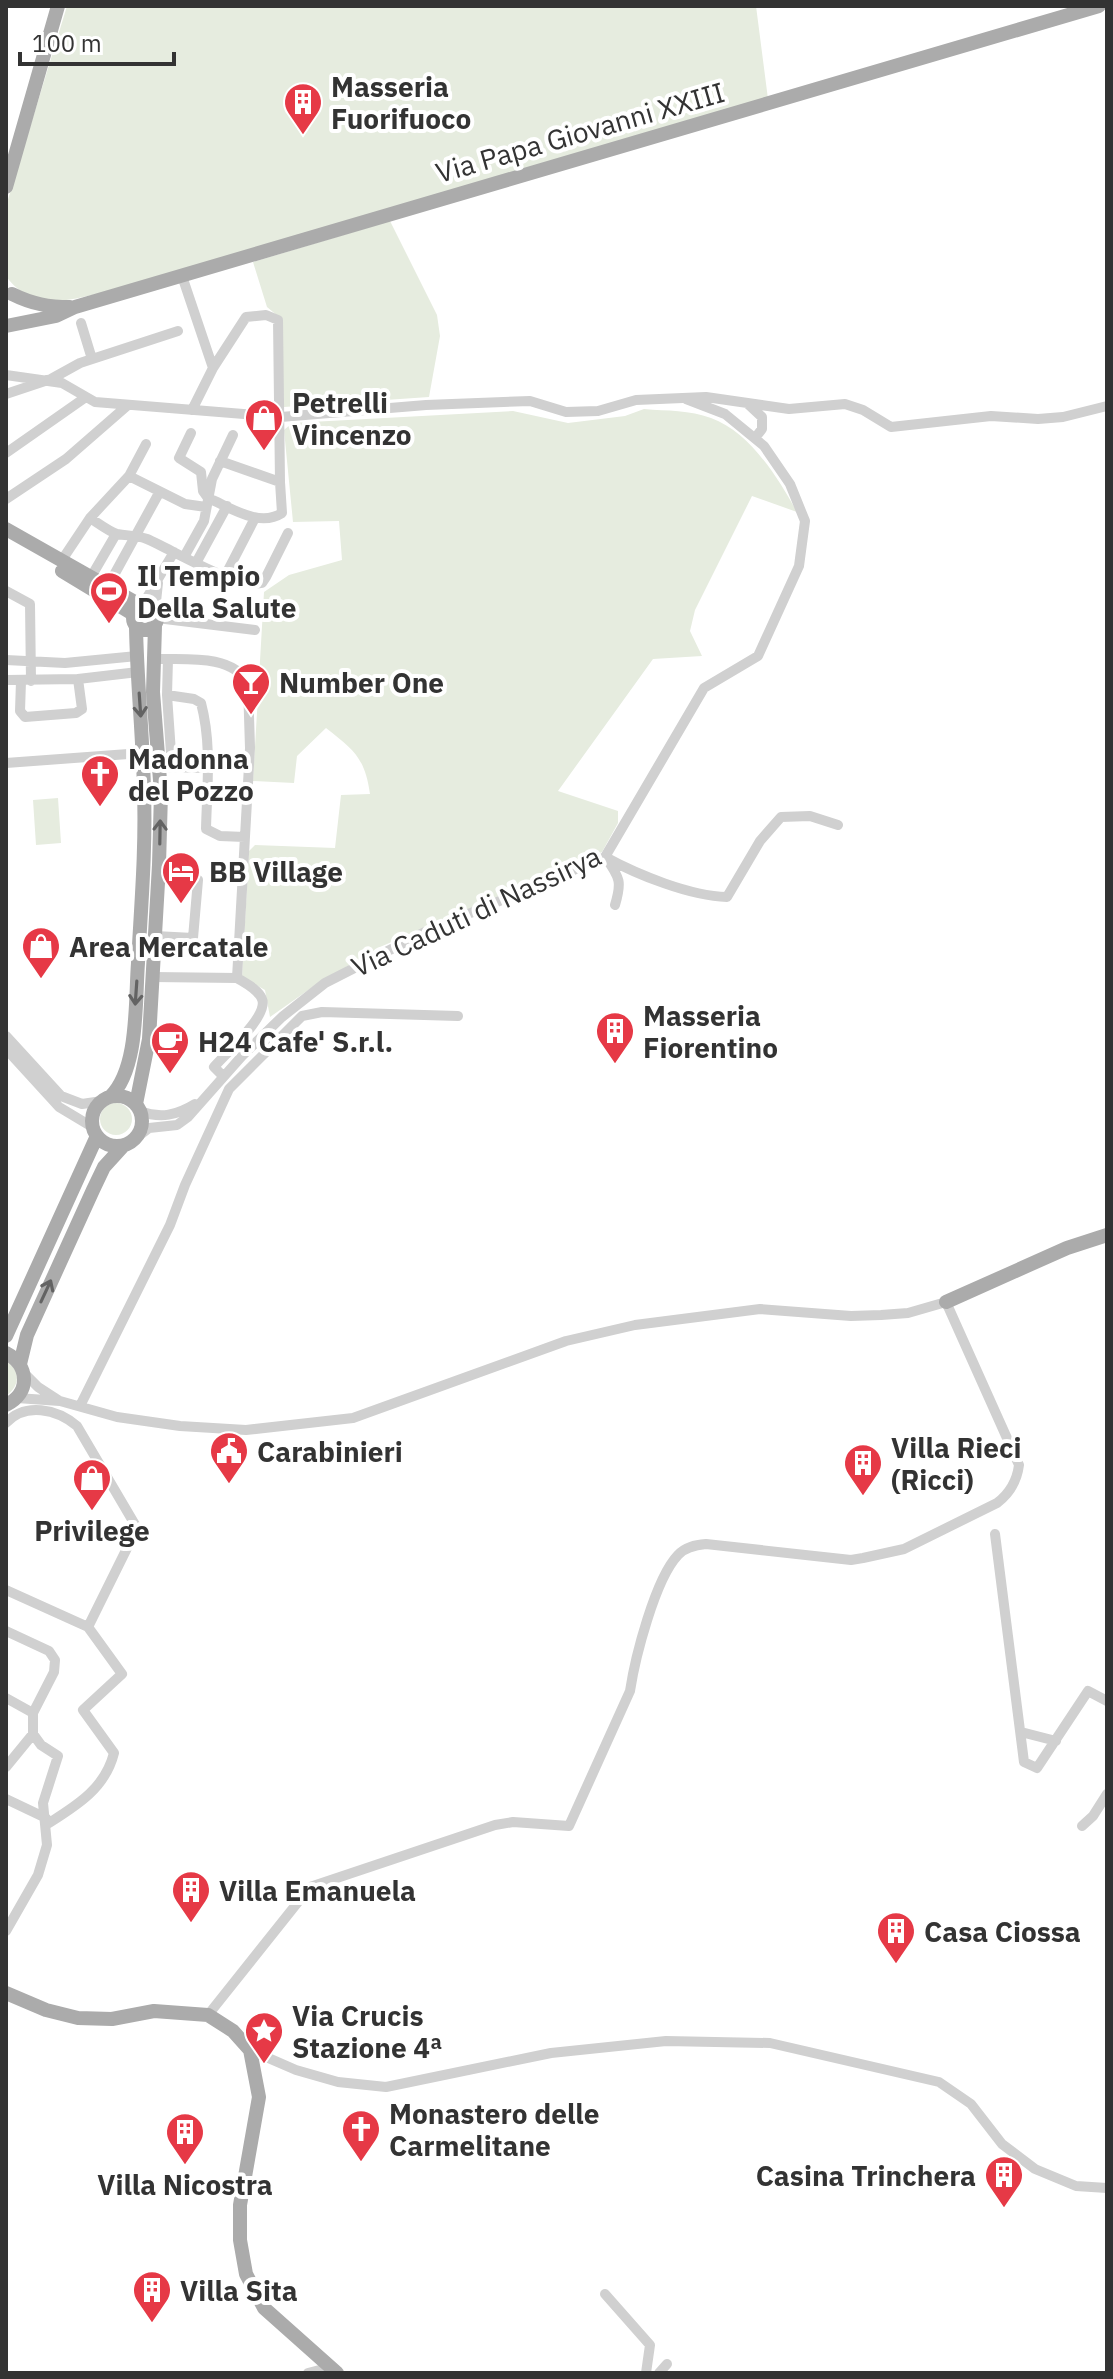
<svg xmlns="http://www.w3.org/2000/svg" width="1113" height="2379" font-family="'IBM Plex Sans',sans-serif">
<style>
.green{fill:#e6ecdf}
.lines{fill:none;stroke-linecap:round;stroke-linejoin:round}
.minor{stroke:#d0d0d0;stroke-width:10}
.major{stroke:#ababab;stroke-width:14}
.oneway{stroke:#636363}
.labels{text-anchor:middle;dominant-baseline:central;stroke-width:8;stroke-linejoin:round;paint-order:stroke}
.poi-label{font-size:28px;font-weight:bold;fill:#333;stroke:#fff;text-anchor:start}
.street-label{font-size:28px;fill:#333;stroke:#fff}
</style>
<rect width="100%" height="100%" fill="#fff"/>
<path class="green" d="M 67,6 L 756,6 L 768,99 L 156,278 C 127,285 75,303 47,301 C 30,300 15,289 6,276 L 6,206 Z
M 390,221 L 437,315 L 440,336 L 429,397 L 284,407 L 279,317 L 267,307 L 253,262 Z
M 644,409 C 667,411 690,410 711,418 C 750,432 778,478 797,512 L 752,496 L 695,610 L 690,631 L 702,656 L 653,659 L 558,791 L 618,811 L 618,823 L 602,852 L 380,947 L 314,986 L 270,1017 L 265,990 L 242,977 L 249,851 L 255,845 L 335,848 L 341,795 L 370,794 C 365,758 354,750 326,728 L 297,756 L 294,783 L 253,781 L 264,592 L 289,575 L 342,560 L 339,521 L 293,522 L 284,430 L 292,423 L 513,411 L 568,423 L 625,416 Z
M 58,798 L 61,843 L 36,845 L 33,800 Z
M100 1119a16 16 0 1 1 32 0a16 16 0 1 1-32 0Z
M 6,1361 C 21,1371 20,1386 6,1396 Z"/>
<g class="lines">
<path class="minor" d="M 182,276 L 213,368
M 81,323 L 92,359
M 6,375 L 62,383 L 95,402 L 281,417 L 426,405 L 530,401 L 566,412 L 598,411 L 636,400 L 706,397 L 789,409 L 845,404 L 863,410 L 891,427 L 991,416 L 1038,419 L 1063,417 L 1107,406
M 6,394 L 51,379 L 80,363 L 178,331
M 747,403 L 762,417 L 762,429 L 755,438
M 192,410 L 213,368 L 246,317 L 266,315 L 278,320 L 280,482 L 220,461
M 191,433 L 179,458 L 201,472 L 203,491 L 208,498 C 230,507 259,528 282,513 L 280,482
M 6,453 L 86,397
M 129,476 L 185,504 L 206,507
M 6,499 L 66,459 L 128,405
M 90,518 C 98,523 108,531 117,534 C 128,536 137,535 147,539 C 173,550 236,589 262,583 L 266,577 L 288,533
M 184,557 L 204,521 L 212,479 L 233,435
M 62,560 L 90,518 L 129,476 L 146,444
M 196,563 L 227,506
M 225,576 L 255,518
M 91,577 L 116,534
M 108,586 L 159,493
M 6,591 L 30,604 L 31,681
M 142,606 L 174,552
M 155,611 L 158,583
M 157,618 L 255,630
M 152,659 C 182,660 233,653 248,684 L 250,748 L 237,978
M 168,659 L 167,695 L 194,699 L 201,703 C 212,744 207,787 206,829 L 220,836 L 245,837
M 6,660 L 65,663 L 137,656
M 6,680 L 78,679 L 138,672
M 21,681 L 20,711 L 25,717 L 76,713 L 82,709 L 78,679
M 167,695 L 172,767
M 6,763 L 142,753
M 166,767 L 208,768
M 605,857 C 638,875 690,896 727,897 L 760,841 L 781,817 L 810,816 L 838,825
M 606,858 C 620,878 622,882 615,905
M 155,936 L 193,938 L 198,880 L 159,865
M 153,977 L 237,978
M 6,1036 L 61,1096 L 82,1104 L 102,1101
M 6,1049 L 59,1107 L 94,1128
M 223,1076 L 214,1067 C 225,1054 269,1016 262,999 C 258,989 245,983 237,978
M 140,1111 C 161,1119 177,1115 195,1104
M 132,1141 L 149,1128 L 177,1125 L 188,1117 L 242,1056 L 282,1017 L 325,983 L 425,932 L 605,857 L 704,688 L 758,656 L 799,566 L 805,521 L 790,484 L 764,446 L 725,414 L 686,399
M 24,1373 L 38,1387 L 58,1400
M 17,1398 L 60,1401 L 117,1417 L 180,1426 L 246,1430 L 353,1418 L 566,1341 L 635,1325 L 760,1309 L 851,1316 L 881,1315 L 908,1313 L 946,1302 L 1019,1465 C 1017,1481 1010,1493 997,1503 L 904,1549 L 863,1558 L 851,1560 L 706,1544 C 695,1545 685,1547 678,1555 C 655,1579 635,1658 630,1691 L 569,1826 L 513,1822 L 495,1825 L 310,1887 L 208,2015
M 80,1406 L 170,1225 L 185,1185 L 229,1089 L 302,1016 L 322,1012 L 458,1016
M 6,1423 C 25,1402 57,1409 77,1426 L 137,1528 L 88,1627
M 995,1534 L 1024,1762 L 1037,1768 L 1088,1691 L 1107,1701
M 6,1590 L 88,1627 L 122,1674 L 83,1710 L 114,1753 C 105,1789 76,1806 46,1825
M 6,1631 L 49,1651 L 55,1660 L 54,1672 L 33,1713 L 33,1734
M 6,1698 L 33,1713
M 1021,1732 L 1056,1741
M 6,1767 L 33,1734
M 6,1799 L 46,1818
M 1082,1826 L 1093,1816 L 1107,1794
M 6,1931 L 38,1875 L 47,1845 L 43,1803 L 58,1756 L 41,1745 L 33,1734
M 250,2050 L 296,2070 L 338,2082 L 386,2087 L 551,2053 L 666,2041 L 770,2043 L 939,2082 L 971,2104 L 1002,2144 L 1035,2169 L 1076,2186 L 1107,2188
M 605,2294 L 650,2345 L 646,2373
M 308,2373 L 331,2367
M 659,2373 L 667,2364"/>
<path class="major" d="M 6,187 L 58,6
M 12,294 C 32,304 49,307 70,307
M 6,326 L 56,316 L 75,307 L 1099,6
M 6,529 L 142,606
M 62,571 L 133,614
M133 618a12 12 0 1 1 24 0a12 12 0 1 1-24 0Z
M92 1121a25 25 0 1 1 50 0a25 25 0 1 1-50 0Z
M 110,1097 C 139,1069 135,1002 138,963 C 141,906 146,849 144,792 C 143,737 137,682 136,627
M 136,1104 L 149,1039 L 159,865 L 161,793 L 153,692 L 155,626
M 946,1302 L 1067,1248 L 1107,1235
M 6,1336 L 97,1136
M 6,1353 C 29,1365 31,1393 6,1405
M 20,1364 L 27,1335 L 93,1190 L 104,1167 L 124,1145
M 6,1993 L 46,2010 L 78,2018 L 112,2019 L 154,2011 L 208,2015 L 233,2031 L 250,2050 L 259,2097 L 240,2205 L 240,2240 L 246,2274 L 264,2308 L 337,2373"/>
</g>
<defs><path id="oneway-shaft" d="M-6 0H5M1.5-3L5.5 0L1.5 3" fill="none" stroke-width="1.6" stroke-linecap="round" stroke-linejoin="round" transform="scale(2)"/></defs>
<g class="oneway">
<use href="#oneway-shaft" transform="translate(140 705) rotate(86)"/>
<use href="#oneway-shaft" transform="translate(160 832) rotate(-89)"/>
<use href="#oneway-shaft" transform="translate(136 993) rotate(94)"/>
<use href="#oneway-shaft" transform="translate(46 1291) rotate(-65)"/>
</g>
<defs>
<symbol id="building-pin" viewBox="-11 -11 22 30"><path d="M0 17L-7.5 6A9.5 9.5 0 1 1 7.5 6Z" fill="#e63946" stroke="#fff"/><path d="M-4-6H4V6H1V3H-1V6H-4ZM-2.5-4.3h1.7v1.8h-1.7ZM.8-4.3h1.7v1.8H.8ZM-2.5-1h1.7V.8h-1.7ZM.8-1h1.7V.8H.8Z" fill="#fff"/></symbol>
<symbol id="shop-pin" viewBox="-11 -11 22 30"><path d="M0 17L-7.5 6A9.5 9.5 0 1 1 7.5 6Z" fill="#e63946" stroke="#fff"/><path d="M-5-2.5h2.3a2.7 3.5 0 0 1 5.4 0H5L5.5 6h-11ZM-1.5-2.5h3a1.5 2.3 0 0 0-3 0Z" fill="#fff"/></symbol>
<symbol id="stadium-pin" viewBox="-11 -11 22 30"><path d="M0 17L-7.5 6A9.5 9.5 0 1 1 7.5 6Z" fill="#e63946" stroke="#fff"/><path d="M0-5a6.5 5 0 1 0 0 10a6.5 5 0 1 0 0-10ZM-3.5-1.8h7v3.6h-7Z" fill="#fff"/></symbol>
<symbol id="bar-pin" viewBox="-11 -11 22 30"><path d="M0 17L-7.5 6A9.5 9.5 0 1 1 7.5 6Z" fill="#e63946" stroke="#fff"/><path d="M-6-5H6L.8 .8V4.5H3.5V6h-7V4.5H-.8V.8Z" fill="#fff"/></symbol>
<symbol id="church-pin" viewBox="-11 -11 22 30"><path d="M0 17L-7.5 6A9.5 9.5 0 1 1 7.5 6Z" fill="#e63946" stroke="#fff"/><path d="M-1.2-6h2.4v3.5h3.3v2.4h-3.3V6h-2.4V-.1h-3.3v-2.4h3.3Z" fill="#fff"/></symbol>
<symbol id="hotel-pin" viewBox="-11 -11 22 30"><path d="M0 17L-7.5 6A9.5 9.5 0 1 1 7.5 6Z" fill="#e63946" stroke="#fff"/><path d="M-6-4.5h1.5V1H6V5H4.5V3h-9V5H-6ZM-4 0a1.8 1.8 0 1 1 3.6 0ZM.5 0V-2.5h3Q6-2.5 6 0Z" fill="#fff"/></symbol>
<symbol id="cafe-pin" viewBox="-11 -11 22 30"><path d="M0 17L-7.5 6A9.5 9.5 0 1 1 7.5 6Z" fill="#e63946" stroke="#fff"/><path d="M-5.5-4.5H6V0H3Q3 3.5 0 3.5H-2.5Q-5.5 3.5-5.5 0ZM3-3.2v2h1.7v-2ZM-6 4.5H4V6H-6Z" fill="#fff"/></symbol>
<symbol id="civic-pin" viewBox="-11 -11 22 30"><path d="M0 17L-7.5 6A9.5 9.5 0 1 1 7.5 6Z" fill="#e63946" stroke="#fff"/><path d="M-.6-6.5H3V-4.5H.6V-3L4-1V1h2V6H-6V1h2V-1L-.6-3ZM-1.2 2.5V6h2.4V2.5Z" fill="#fff"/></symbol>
<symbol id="sight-pin" viewBox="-11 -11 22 30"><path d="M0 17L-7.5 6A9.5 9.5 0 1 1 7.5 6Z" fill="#e63946" stroke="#fff"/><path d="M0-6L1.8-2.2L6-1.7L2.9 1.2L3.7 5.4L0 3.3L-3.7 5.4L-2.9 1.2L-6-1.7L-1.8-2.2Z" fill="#fff"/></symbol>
</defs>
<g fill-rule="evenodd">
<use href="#building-pin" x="281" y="80" width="44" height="60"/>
<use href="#shop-pin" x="242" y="396" width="44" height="60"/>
<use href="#stadium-pin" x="87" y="569" width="44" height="60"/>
<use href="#bar-pin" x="229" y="660" width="44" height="60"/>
<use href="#church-pin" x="78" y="752" width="44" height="60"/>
<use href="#hotel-pin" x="159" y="849" width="44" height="60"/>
<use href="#shop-pin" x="19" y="924" width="44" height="60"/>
<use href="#building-pin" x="593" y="1009" width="44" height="60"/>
<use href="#cafe-pin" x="148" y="1019" width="44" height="60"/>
<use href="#civic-pin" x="207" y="1429" width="44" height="60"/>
<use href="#building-pin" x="841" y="1441" width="44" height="60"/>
<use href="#shop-pin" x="70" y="1456" width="44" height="60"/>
<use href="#building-pin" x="169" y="1868" width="44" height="60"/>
<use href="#building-pin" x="874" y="1909" width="44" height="60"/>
<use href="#sight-pin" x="242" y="2009" width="44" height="60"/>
<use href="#church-pin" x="339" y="2107" width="44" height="60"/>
<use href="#building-pin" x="163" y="2110" width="44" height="60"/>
<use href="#building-pin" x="982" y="2153" width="44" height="60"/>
<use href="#building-pin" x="130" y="2268" width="44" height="60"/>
</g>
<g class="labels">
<g class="poi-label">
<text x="331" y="86">Masseria<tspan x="331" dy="32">Fuorifuoco</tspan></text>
<text x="292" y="402">Petrelli<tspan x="292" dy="32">Vincenzo</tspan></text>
<text x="137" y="575">Il Tempio<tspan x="137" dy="32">Della Salute</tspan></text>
<text x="279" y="682">Number One</text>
<text x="128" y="758">Madonna<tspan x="128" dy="32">del Pozzo</tspan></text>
<text x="209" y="871">BB Village</text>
<text x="69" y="946">Area Mercatale</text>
<text x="643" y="1015">Masseria<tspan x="643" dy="32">Fiorentino</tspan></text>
<text x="198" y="1041">H24 Cafe' S.r.l.</text>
<text x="891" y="1447">Villa Rieci<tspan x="891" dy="32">(Ricci)</tspan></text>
<text x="257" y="1451">Carabinieri</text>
<text x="92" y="1530" text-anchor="middle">Privilege</text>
<text x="219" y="1890">Villa Emanuela</text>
<text x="924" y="1931">Casa Ciossa</text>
<text x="292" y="2015">Via Crucis<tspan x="292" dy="32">Stazione 4ª</tspan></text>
<text x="389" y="2113">Monastero delle<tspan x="389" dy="32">Carmelitane</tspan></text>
<text x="976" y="2175" text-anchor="end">Casina Trinchera</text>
<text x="185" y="2184" text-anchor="middle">Villa Nicostra</text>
<text x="180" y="2290">Villa Sita</text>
</g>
<g class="street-label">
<text transform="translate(580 132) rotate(-16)">Via Papa Giovanni XXIII</text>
<text transform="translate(476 911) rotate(-25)">Via Caduti di Nassirya</text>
</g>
</g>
<rect width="1113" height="2379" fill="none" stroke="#333333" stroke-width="16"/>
<path d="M20 52v12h154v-12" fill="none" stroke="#333333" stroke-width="4"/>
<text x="32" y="52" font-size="24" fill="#333333" stroke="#ffffff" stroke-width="6" paint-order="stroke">100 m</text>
</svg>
